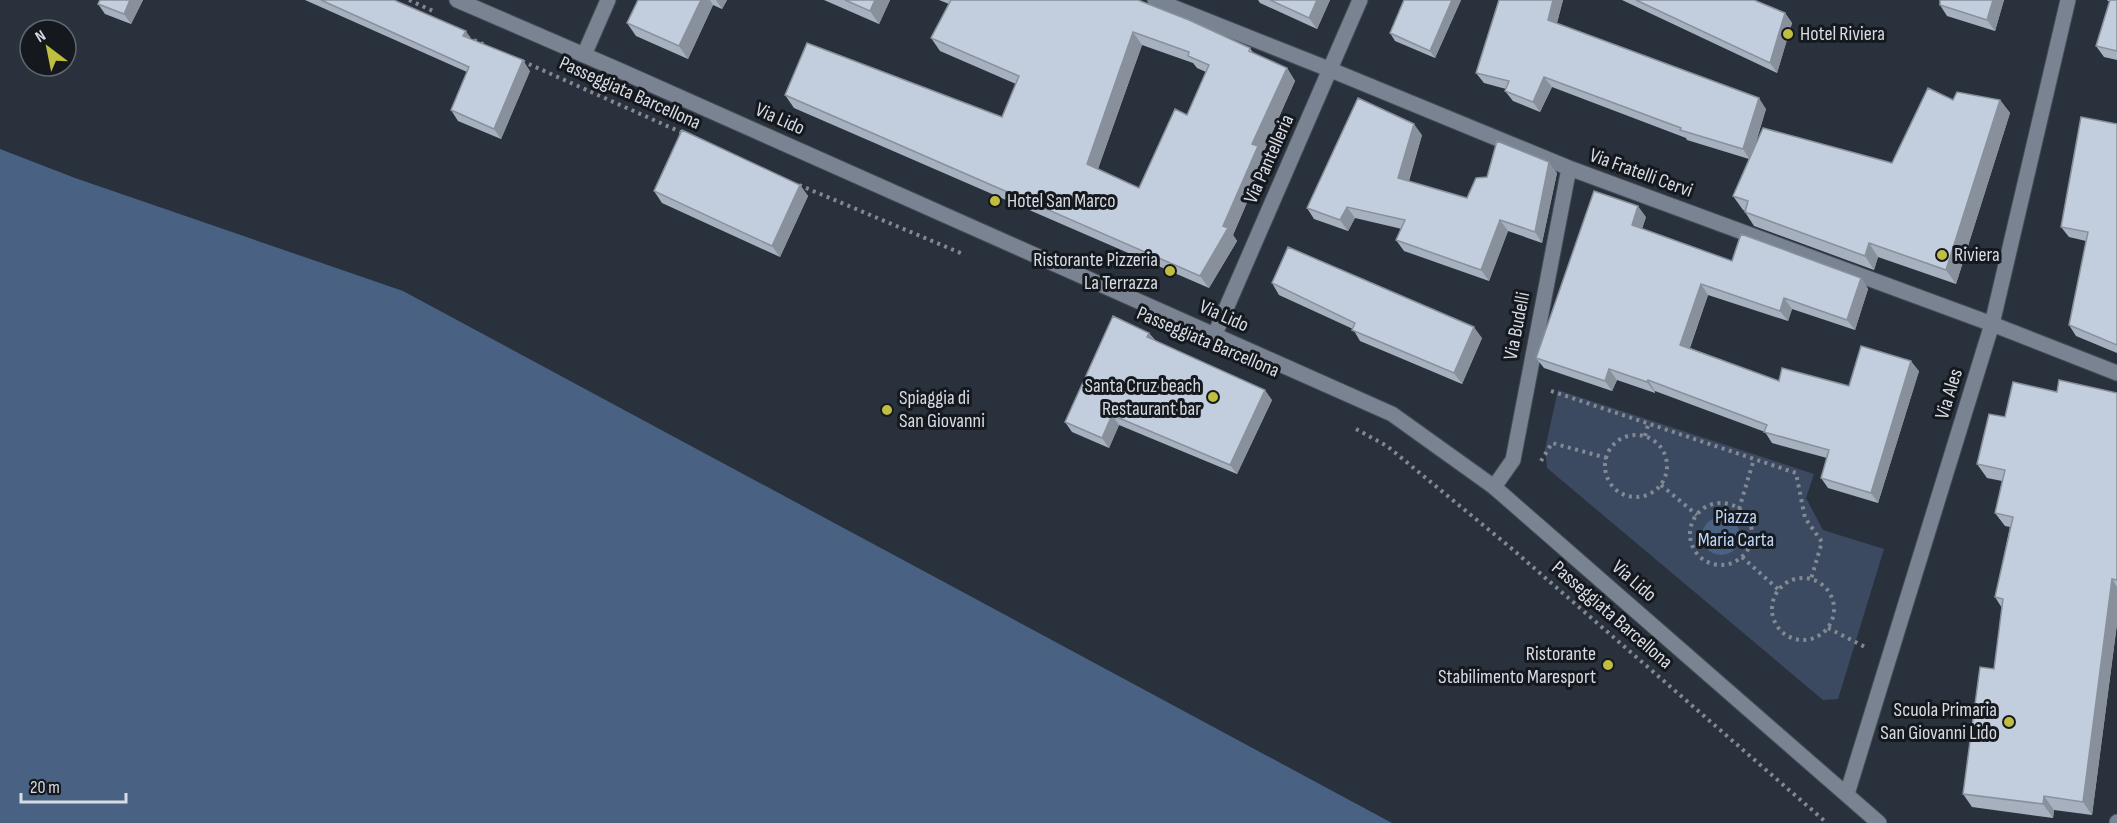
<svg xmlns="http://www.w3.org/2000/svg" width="2117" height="823" font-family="'Sofia Sans Condensed',sans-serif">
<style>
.green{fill:#3b4a60}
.water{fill:#496183}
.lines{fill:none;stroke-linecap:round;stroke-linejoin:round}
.street-casing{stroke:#444c56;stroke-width:17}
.secondary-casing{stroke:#444c56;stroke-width:17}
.path{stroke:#838993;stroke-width:4;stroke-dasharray:3 4.5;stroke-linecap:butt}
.street{stroke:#798392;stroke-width:15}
.secondary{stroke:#798392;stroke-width:15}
.wall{fill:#a7b0be;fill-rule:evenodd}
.shaded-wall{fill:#88909b}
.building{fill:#c2cddd;stroke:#88909b;stroke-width:1.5;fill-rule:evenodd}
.poi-dot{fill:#c0be40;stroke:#15191e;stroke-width:2}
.labels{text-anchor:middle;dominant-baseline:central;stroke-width:6;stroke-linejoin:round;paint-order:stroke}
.poi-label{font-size:20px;fill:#d7dce4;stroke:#15191e;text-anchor:start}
.street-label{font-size:20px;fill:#d7dce4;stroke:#15191e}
.park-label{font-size:20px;fill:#bfd7fb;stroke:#15191e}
</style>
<rect width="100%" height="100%" fill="#29313d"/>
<path class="green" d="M 1558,390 L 1814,474 L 1806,498 L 1823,530 L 1884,549 L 1838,699 L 1823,700 L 1547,468 L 1545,449 Z"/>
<path class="water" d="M 0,149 L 75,178 L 403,291 L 1392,823 L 0,823 Z
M1702 536a19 19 0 1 1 38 0a19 19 0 1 1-38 0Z"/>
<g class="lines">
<defs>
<path id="street" d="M 1155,0 L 1331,70 L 1569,168 L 1992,324 L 2117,373
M 584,55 L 608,0
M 1215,334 L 1360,0
M 1494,487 L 1513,460 L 1569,168
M 1847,794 L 1992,324 L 2068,0
M 2117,823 L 2117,822"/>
<path id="secondary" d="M 457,0 L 621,71 L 1392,414 L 1494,487 L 1879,823"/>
</defs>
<use href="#street" class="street-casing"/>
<use href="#secondary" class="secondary-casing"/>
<path class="path" d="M 409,0 L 433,11
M 467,37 L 485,45
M 522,61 L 685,134
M 799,185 L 963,254
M 1551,391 L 1796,473 L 1805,518 L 1822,542 L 1811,579
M 1356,429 L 1387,446 L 1511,548 L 1827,823
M1605 466a31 31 0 1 1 62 0a31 31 0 1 1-62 0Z
M 1645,436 L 1648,425
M 1541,461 L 1552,443 L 1607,458
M 1661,485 L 1697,515
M1690 534a31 31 0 1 1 62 0a31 31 0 1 1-62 0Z
M 1739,509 L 1754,459
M 1742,557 L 1779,590
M1772 609a31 31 0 1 1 62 0a31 31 0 1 1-62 0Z
M 1828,628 L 1865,647"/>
<use href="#street" class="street"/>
<use href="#secondary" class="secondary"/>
</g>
<path class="wall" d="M 100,0 L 143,0 L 131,24 L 105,14 L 98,4 Z
M 305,0 L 394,0 L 471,39 L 530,71 L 501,139 L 458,121 L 451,110 L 467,72 Z
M 638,0 L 727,0 L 722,9 L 713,5 L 688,59 L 636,36 L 627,23 Z
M 824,0 L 890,0 L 879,24 Z
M 939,0 L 1138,0 L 1250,48 L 1254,54 L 1287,68 L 1295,81 L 1263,153 L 1266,158 L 1233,235 L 1237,241 L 1209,288 L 794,108 L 785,95 L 1002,117 L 1016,84 L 940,51 L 931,38 L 949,4 ZM 1142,45 L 1193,63 L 1197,68 L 1206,72 L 1187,115 L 1139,188 L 1098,169 Z
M 1258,0 L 1330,0 L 1317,29 L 1260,3 Z
M 1404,0 L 1461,0 L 1435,58 L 1395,41 L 1390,33 Z
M 1499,0 L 1563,0 L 1557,23 L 1766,109 L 1754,149 L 1892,163 L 1953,100 L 2000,100 L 2010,113 L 1956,284 L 1878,257 L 1874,270 L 1754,226 L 1745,212 L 1745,211 L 1743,210 L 1733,196 L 1749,159 L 1687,140 L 1686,138 L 1552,87 L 1540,112 L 1513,101 L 1505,91 L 1506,89 L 1484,83 L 1476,73 Z
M 1622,0 L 1754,0 L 1785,13 L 1792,23 L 1777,73 Z
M 1940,0 L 2004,0 L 1995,31 L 1947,16 L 1940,5 Z
M 2107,0 L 2117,0 L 2117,60 L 2104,57 L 2096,46 L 2110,1 L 2108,1 Z
M 2117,124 L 2117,353 L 2076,336 L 2069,325 L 2086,241 L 2069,237 L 2061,227 Z
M 1422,135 L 1409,181 L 1467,198 L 1557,173 L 1542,243 L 1508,231 L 1489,281 L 1404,251 L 1396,240 L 1402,229 L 1355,218 L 1348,231 L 1314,219 L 1307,208 Z
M 800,185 L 808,196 L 780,257 L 662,203 L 654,191 Z
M 1646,217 L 1642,229 L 1732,261 L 1861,278 L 1868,289 L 1855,330 L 1792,309 L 1788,321 L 1708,295 L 1690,348 L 1779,381 L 1849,386 L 1919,371 L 1878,503 L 1828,488 L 1821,478 L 1827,458 L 1772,443 L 1765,432 L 1655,391 L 1655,393 L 1617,380 L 1612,391 L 1544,368 L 1536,358 Z
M 1272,283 L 1482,338 L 1462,384 L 1360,341 L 1353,329 L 1279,295 Z
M 1149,333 L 1155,340 L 1272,400 L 1237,474 L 1119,425 L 1109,448 L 1072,432 L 1065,422 Z
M 2057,392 L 2117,393 L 2117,624 L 2092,815 L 2054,810 L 2053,818 L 1972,807 L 1963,794 L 1994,669 L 2002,608 L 1995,597 L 2010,527 L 2005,526 L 1995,513 L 2002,481 L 1987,478 L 1977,464 L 2005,417 Z"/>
<path class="shaded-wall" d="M 130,0 L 143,0 L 131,24 L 124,14 Z
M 701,0 L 710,0 L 713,5 L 688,59 L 679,46 Z
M 716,0 L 727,0 L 722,9 Z
M 875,0 L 890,0 L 879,24 L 870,11 Z
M 1317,0 L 1330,0 L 1317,29 L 1309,18 Z
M 1452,0 L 1461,0 L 1435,58 L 1430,51 Z
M 1553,0 L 1563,0 L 1555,30 L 1548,20 Z
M 1993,0 L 2004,0 L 1995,31 L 1987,20 Z
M 1785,13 L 1792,23 L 1777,73 L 1770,63 Z
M 466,31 L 473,42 L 463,36 Z
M 1133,32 L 1142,45 L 1095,177 L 1087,164 Z
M 523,60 L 530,71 L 501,139 L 494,129 Z
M 1287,68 L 1295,81 L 1263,153 L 1266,158 L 1233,235 L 1237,241 L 1209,288 L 1200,276 L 1223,226 L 1252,144 Z
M 1544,77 L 1552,87 L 1540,112 L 1533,102 Z
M 1759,98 L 1766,109 L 1750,160 L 1743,149 Z
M 2000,100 L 2010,113 L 1956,284 L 1946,270 Z
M 1414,124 L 1422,135 L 1406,189 L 1398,178 Z
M 1549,162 L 1557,173 L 1542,243 L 1535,232 Z
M 800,185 L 808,196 L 780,257 L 772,246 Z
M 1638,206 L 1646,217 L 1639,236 L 1632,225 Z
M 1347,207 L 1355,218 L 1348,231 L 1340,220 Z
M 1500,220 L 1508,231 L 1489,281 L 1481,270 Z
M 1869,243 L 1878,257 L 1874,270 L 1865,256 Z
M 1861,278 L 1868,289 L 1855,330 L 1847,320 Z
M 1701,284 L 1708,295 L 1687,355 L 1680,345 Z
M 1784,298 L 1792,309 L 1788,321 L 1780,311 Z
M 1474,327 L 1482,338 L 1462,384 L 1454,373 Z
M 1149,333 L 1156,343 L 1147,337 Z
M 1911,361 L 1919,371 L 1878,503 L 1871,493 Z
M 1609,369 L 1617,380 L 1612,391 L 1605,381 Z
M 1648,380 L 1655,391 L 1655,393 L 1647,382 Z
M 1265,390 L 1272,400 L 1237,474 L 1230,465 Z
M 1112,415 L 1119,425 L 1109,448 L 1102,438 Z
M 2112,579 L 2117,587 L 2117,624 L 2092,815 L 2083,802 Z
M 2044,796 L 2054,810 L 2053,818 L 2043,804 Z"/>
<path class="building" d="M 100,0 L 130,0 L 124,14 L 98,4 Z
M 321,0 L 394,0 L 466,31 L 463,36 L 523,60 L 494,129 L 451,110 L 469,67 Z
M 638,0 L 701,0 L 679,46 L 627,23 Z
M 845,0 L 875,0 L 870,11 Z
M 951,0 L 1138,0 L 1189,20 L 1250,48 L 1249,51 L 1287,68 L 1252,144 L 1258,146 L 1223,226 L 1228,228 L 1200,276 L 785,95 L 807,43 L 1002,117 L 1019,76 L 931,38 ZM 1133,32 L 1189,52 L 1188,56 L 1209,65 L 1187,115 L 1175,109 L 1139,188 L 1087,164 Z
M 1270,0 L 1317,0 L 1309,18 Z
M 1404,0 L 1452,0 L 1430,51 L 1390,33 Z
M 1499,0 L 1553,0 L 1548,20 L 1759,98 L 1743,149 L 1680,130 L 1681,128 L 1544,77 L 1533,102 L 1505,91 L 1509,81 L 1476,73 Z
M 1636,0 L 1754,0 L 1785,13 L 1770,63 Z
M 1940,0 L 1993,0 L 1987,20 L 1940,5 Z
M 2110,0 L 2117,0 L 2117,51 L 2096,46 Z
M 1928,88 L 1953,100 L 1957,92 L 2000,100 L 1946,270 L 1869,243 L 1865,256 L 1745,212 L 1748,201 L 1733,196 L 1763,128 L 1892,163 Z
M 1358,98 L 1414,124 L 1398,178 L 1467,198 L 1476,178 L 1487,177 L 1497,141 L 1549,162 L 1535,232 L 1500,220 L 1481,270 L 1396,240 L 1405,220 L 1347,207 L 1340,220 L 1307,208 Z
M 2081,117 L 2117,124 L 2117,345 L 2069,325 L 2088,232 L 2061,227 Z
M 682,130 L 800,185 L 772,246 L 654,191 Z
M 1594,191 L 1638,206 L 1632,225 L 1732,261 L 1741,234 L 1861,278 L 1847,320 L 1784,298 L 1780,311 L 1701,284 L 1680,345 L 1779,381 L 1782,368 L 1849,386 L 1861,346 L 1911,361 L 1871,493 L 1821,478 L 1829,450 L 1764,432 L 1767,425 L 1648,380 L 1647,382 L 1609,369 L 1605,381 L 1536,358 Z
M 1288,247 L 1474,327 L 1454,373 L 1352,330 L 1355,323 L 1272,283 Z
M 1113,316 L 1149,333 L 1147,337 L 1265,390 L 1230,465 L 1112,415 L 1102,438 L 1065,422 Z
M 2059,380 L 2117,393 L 2117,580 L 2112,579 L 2083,802 L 2044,796 L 2043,804 L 1963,794 L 1980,667 L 1994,669 L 2003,599 L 1995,597 L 2013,517 L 1995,513 L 2005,470 L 1977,464 L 1989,414 L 2005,417 L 2013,382 L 2057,392 Z"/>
<g class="poi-dot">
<circle cx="1788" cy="34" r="6"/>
<circle cx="995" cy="201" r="6"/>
<circle cx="1942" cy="255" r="6"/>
<circle cx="1170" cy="271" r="6"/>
<circle cx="1213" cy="397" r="6"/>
<circle cx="887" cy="410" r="6"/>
<circle cx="1608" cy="665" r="6"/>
<circle cx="2009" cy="722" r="6"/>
</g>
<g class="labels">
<g class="poi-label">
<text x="1800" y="34">Hotel Riviera</text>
<text x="1007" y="201">Hotel San Marco</text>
<text x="1954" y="255">Riviera</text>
<text x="1158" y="260" text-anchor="end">Ristorante Pizzeria<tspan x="1158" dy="23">La Terrazza</tspan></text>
<text x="1201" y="386" text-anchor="end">Santa Cruz beach<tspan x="1201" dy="23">Restaurant bar</tspan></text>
<text x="899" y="398">Spiaggia di<tspan x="899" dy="23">San Giovanni</tspan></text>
<text x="1596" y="654" text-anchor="end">Ristorante<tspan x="1596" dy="23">Stabilimento Maresport</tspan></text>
<text x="1997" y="710" text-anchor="end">Scuola Primaria<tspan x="1997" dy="23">San Giovanni Lido</tspan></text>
</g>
<g class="street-label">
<text transform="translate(630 93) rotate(24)">Passeggiata Barcellona</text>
<text transform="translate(780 119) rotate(24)">Via Lido</text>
<text transform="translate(1269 159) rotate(-66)">Via Pantelleria</text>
<text transform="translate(1641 173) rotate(20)">Via Fratelli Cervi</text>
<text transform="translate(1224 316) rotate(24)">Via Lido</text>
<text transform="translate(1517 326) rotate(-79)">Via Budelli</text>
<text transform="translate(1208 342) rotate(23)">Passeggiata Barcellona</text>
<text transform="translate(1949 394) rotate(-73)">Via Ales</text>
<text transform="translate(1634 581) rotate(41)">Via Lido</text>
<text transform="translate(1612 615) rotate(41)">Passeggiata Barcellona</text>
</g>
<g class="park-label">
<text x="1736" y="517">Piazza<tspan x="1736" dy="23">Maria Carta</tspan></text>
</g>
</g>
<g transform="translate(48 48) rotate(328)"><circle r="28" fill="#15191e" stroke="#63676d" stroke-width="1.5"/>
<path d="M0-4.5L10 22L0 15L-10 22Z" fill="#c0be40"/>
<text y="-9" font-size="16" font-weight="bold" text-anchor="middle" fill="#d7dce4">N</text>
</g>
<path d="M21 793v9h105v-9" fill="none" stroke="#d7dce4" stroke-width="3"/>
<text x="30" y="793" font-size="18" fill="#d7dce4" stroke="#15191e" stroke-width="4.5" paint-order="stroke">20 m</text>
</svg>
